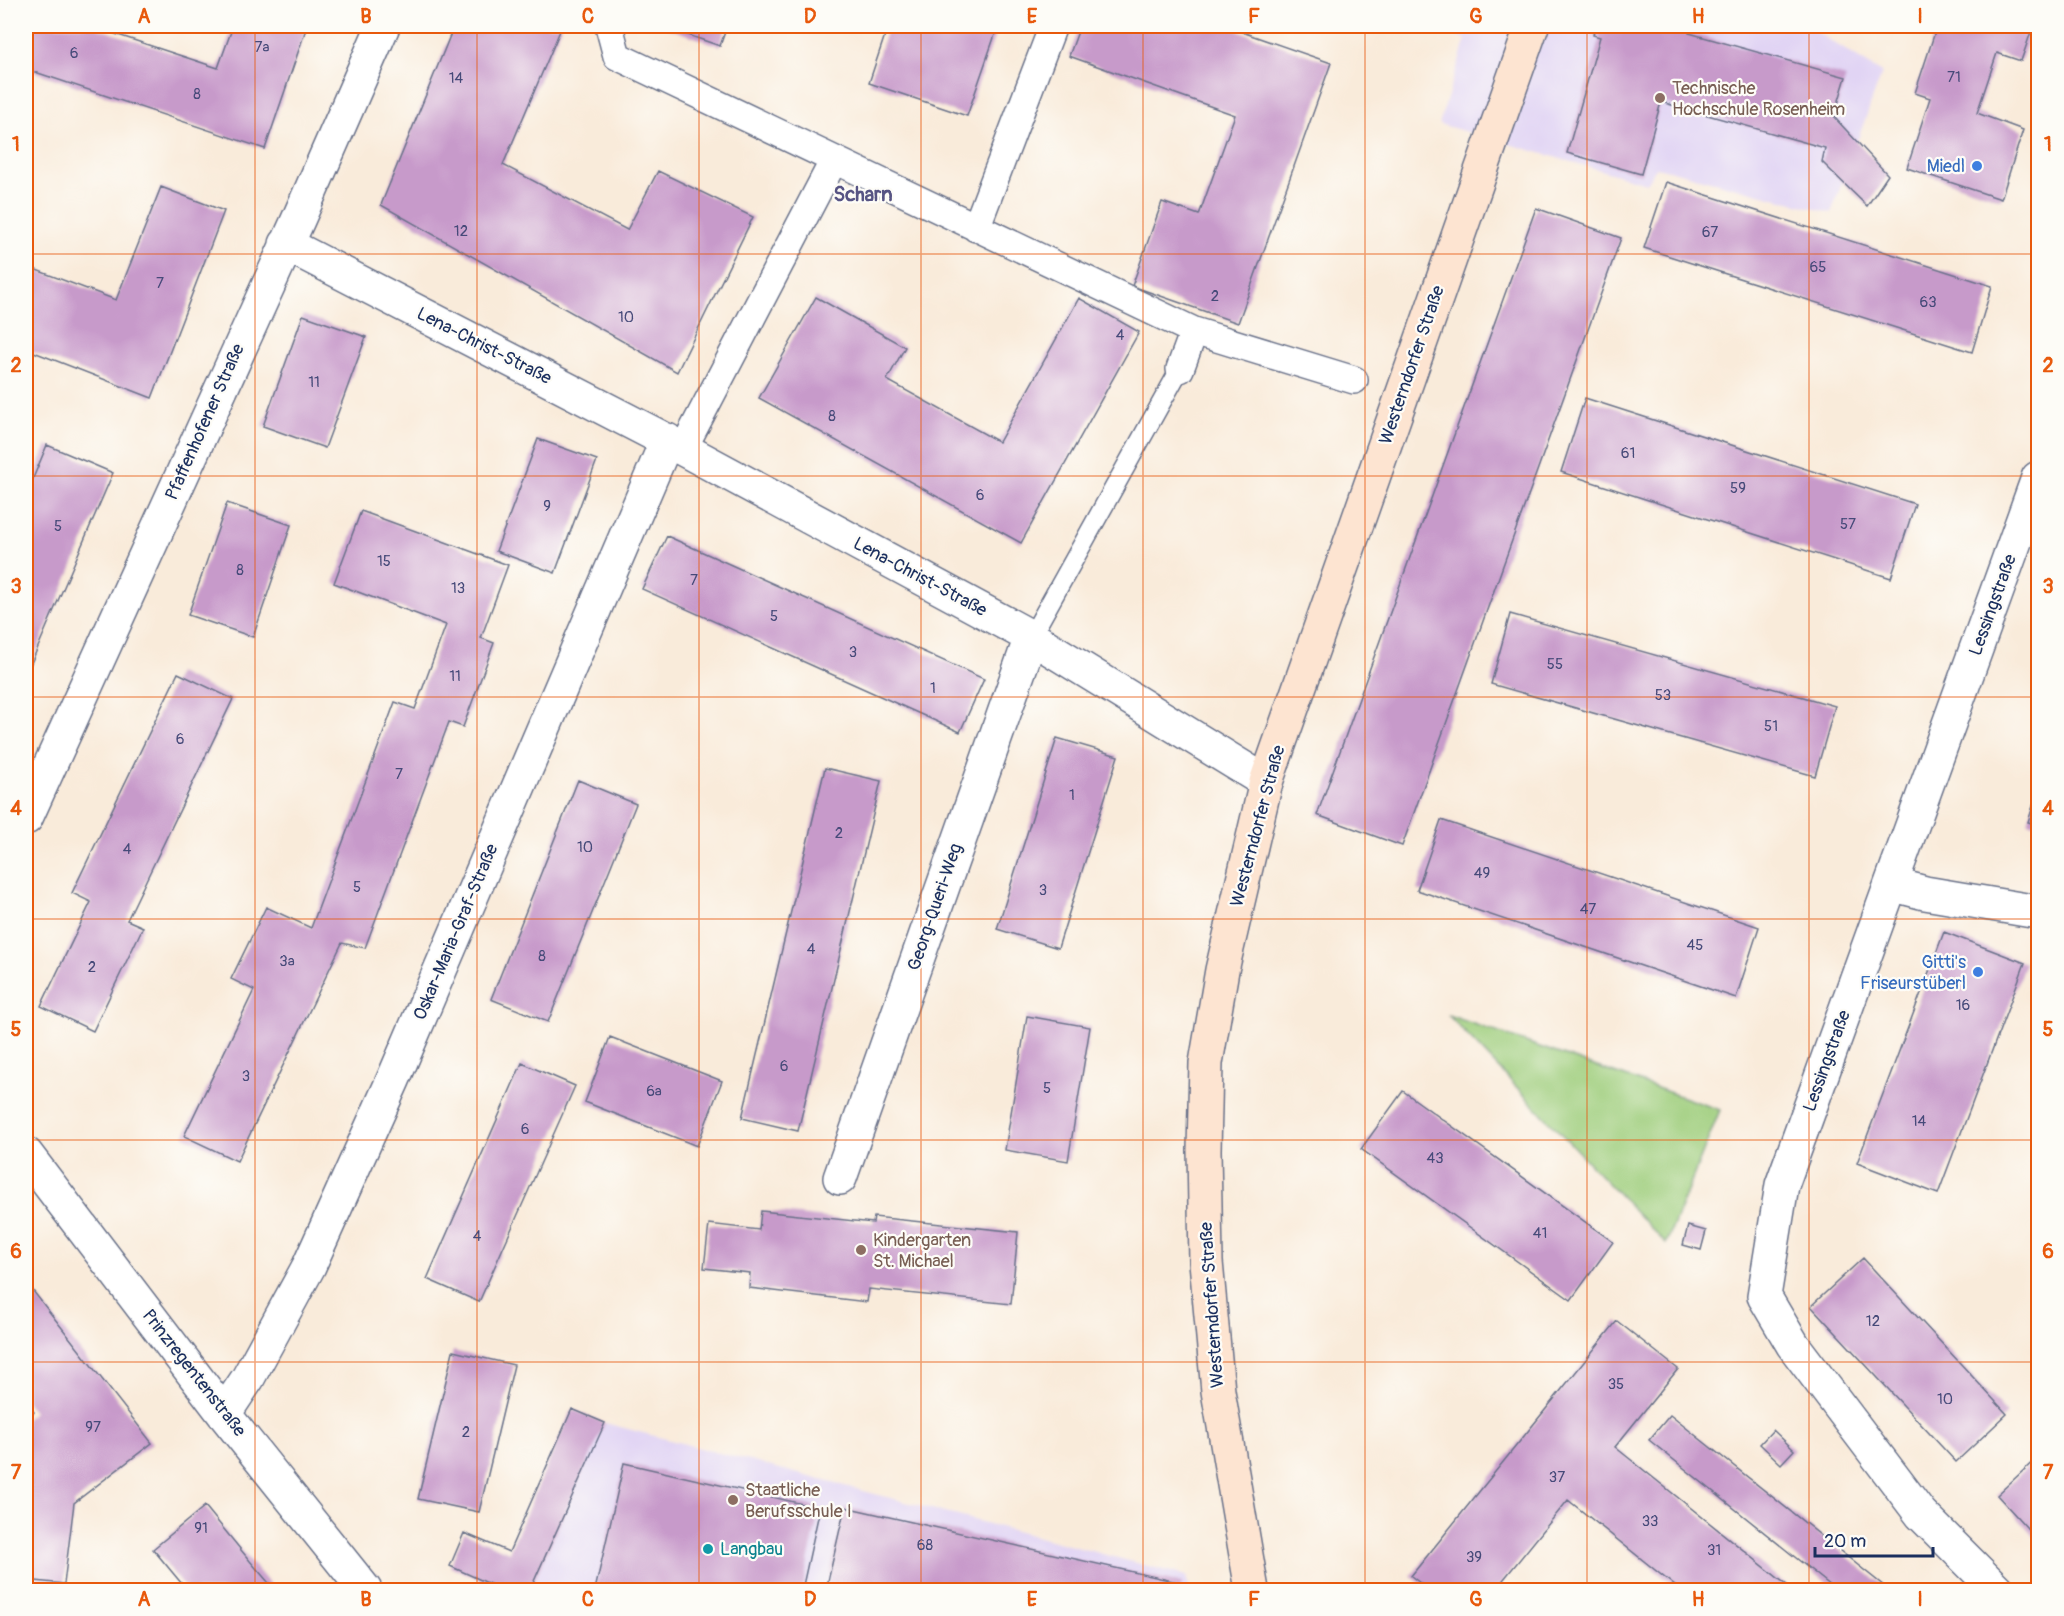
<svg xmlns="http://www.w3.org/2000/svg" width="2064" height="1616" font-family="Pangolin,sans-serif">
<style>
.built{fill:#e1d4f4}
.green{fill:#9ecd7b;stroke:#5c7e6c;stroke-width:1.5}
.building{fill:#c79aca}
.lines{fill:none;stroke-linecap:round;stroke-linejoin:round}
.service-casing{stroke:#697189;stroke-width:21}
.pedestrian-casing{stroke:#697189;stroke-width:30}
.minor-casing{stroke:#697189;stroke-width:36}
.secondary-casing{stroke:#697189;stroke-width:36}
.service{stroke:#fff;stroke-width:18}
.pedestrian{stroke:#fff;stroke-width:27}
.minor{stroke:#fff;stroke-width:33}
.secondary{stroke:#fde4d1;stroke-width:33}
.grid{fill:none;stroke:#e8590c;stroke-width:1.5;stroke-opacity:0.55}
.education-dot{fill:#8d6e63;stroke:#fdfcf7;stroke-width:2}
.shop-dot{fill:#3f7fe0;stroke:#fdfcf7;stroke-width:2}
.culture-dot{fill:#0f9aa8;stroke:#fdfcf7;stroke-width:2}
.labels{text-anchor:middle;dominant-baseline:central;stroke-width:4.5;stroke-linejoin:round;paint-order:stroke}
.number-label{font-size:15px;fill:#464a79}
.education-label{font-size:18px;fill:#785e54;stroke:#fdfcf7;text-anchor:start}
.shop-label{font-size:18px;fill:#366cbe;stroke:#fdfcf7;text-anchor:end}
.street-label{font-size:18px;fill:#1b2f5e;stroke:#fdfcf7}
.culture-label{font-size:18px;fill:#0d838f;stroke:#fdfcf7;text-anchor:start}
.neighbourhood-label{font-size:20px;font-weight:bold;fill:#575484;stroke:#fdfcf7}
.neatline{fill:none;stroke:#e8590c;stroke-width:2}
.grid-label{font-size:20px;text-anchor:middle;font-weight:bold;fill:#e8590c}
</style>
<rect width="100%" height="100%" fill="#fdfcf7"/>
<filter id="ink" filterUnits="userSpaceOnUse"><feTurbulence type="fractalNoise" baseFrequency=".0167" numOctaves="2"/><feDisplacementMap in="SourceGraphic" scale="12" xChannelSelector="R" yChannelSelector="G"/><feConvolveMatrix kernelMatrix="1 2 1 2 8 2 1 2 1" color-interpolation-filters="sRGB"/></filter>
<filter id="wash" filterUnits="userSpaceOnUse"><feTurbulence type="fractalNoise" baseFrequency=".008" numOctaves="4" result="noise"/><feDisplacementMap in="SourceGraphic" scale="24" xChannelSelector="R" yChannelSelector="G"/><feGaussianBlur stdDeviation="1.35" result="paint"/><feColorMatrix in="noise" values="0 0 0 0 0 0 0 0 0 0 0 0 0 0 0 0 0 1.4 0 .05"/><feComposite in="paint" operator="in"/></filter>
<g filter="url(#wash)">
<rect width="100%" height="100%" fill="#f9ebda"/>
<path class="built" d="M 1430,26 L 1807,26 L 1882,73 L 1831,213 L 1657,167 L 1646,183 L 1439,124 L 1466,39 Z
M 605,1423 L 1186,1576 L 1189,1590 L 530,1590 Z"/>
<path class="green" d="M 1448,1015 L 1720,1110 L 1666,1244 Z"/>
<g id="blocks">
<path class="building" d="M 26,26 L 91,26 L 218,68 L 233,26 L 307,26 L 265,149 L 26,69 Z
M 454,26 L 562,26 L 503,165 L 627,230 L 658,171 L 753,217 L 677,372 L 381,205 Z
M 662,26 L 727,26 L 720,46 Z
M 888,26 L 998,26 L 967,116 L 869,83 Z
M 1080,26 L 1225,26 L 1331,63 L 1238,323 L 1132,286 L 1162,202 L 1199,215 L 1235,115 L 1069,56 Z
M 1595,26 L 1691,26 L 1689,33 L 1846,77 L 1834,117 L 1888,175 L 1867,206 L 1822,162 L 1825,148 L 1661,102 L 1641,174 L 1567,153 L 1600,37 L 1593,35 Z
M 1937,26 L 2033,26 L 2021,61 L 1997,53 L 1977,113 L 2023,130 L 2001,199 L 1907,168 L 1930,98 L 1915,93 Z
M 1666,182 L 1992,286 L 1972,352 L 1644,248 Z
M 161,187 L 224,211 L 152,398 L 26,349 L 26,266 L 116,300 Z
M 1536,208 L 1621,238 L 1402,846 L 1317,815 Z
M 816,297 L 905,347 L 887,380 L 999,442 L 1079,298 L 1139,332 L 1021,543 L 759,398 Z
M 303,315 L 366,337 L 325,448 L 263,426 Z
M 1585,398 L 1915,504 L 1891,578 L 1561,472 Z
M 538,439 L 597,460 L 555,573 L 496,551 Z
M 47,445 L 113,473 L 26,675 L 26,495 Z
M 227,503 L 291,525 L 253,637 L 188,615 Z
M 361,511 L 508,565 L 481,638 L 494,643 L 463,727 L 449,722 L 365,948 L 342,943 L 237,1161 L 184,1136 L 254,990 L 231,979 L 266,907 L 311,928 L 395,702 L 415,709 L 446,625 L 334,583 Z
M 667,536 L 984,679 L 960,732 L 642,589 Z
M 1510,614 L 1835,706 L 1815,776 L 1491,684 Z
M 178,673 L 233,699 L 127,920 L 143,927 L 93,1031 L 41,1006 L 91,902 L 72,893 Z
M 1057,738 L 1118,756 L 1058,948 L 997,929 Z
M 825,768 L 881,781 L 798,1131 L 742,1118 Z
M 578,780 L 636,804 L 548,1022 L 491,999 Z
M 2038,790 L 2038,825 L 2028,822 Z
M 1441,820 L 1759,927 L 1736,998 L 1417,890 Z
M 1944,932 L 2025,963 L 1938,1194 L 1857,1163 Z
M 1027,1016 L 1090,1027 L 1068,1161 L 1005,1150 Z
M 610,1037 L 722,1081 L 697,1146 L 585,1102 Z
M 522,1063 L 575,1086 L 479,1302 L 427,1279 Z
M 1403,1091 L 1613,1242 L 1571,1300 L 1361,1149 Z
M 761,1211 L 873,1223 L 874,1217 L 1018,1232 L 1011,1304 L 869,1289 L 867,1302 L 749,1288 L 750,1273 L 704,1268 L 709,1224 L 759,1230 Z
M 1688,1226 L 1706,1231 L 1701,1250 L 1683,1245 Z
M 1863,1258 L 2007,1414 L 1956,1462 L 1811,1306 Z
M 26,1282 L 152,1443 L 74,1503 L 64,1584 L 26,1580 L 26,1418 L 34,1412 L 26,1401 Z
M 1617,1321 L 1678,1369 L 1615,1447 L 1793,1590 L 1680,1590 L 1568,1500 L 1495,1590 L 1429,1590 L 1411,1576 Z
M 453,1351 L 514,1365 L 479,1512 L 418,1499 Z
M 572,1409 L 605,1423 L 530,1590 L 503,1590 L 450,1566 L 464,1533 L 509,1552 Z
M 1670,1415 L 1889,1590 L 1836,1590 L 1649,1440 Z
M 1773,1430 L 1794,1450 L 1781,1464 L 1760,1444 Z
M 2038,1457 L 2038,1540 L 1997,1495 Z
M 624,1463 L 820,1508 L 802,1590 L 595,1590 Z
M 205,1506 L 250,1561 L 275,1590 L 187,1590 L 153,1549 Z
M 845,1507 L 1182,1583 L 1180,1590 L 826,1590 Z"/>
</g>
</g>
<g filter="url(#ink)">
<use href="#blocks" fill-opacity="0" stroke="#697189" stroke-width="1.5"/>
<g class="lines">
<defs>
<path id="service" d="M 1031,637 L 1180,369"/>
<path id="pedestrian" d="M 609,26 L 617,56 L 1194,331 L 1354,380
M 976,228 L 1053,26
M 1180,369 L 1194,331
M 683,449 L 834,160"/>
<path id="minor" d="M 286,244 L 683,449 L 1031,637 L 1266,782
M 26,818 L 298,220 L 383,26
M 1891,884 L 1925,893 L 2038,912
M 26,1154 L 224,1414 L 365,1590
M 840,1178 L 1031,637
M 224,1414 L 248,1378 L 309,1266 L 393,1080 L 667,440
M 1997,1590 L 1921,1514 L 1793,1345 L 1764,1296 L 1782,1185 L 2038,478"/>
<path id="secondary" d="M 1252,1590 L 1218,1391 L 1206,1262 L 1204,1150 L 1206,1063 L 1222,970 L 1266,782 L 1532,26"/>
</defs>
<use href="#service" class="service-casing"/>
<use href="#pedestrian" class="pedestrian-casing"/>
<use href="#minor" class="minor-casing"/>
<use href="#secondary" class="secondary-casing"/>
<use href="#service" class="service"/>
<use href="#pedestrian" class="pedestrian"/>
<use href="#minor" class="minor"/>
<use href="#secondary" class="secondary"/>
</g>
</g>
<path class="grid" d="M 255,26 L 255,1590M 477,26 L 477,1590M 699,26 L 699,1590M 921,26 L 921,1590M 1143,26 L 1143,1590M 1365,26 L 1365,1590M 1587,26 L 1587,1590M 1809,26 L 1809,1590M 26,254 L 2038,254M 26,476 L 2038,476M 26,697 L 2038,697M 26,919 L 2038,919M 26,1140 L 2038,1140M 26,1362 L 2038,1362"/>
<g class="education-dot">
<circle cx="1660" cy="98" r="6"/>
<circle cx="861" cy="1250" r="6"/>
<circle cx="733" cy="1500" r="6"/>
</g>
<g class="shop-dot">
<circle cx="1977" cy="166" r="6"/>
<circle cx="1978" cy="972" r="6"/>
</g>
<circle class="culture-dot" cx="708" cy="1549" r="6"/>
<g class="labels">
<g class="number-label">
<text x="262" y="47">7a</text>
<text x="74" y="53">6</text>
<text x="1954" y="77">71</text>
<text x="456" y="78">14</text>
<text x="197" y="94">8</text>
<text x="461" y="231">12</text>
<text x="1710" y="232">67</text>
<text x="1818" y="267">65</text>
<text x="160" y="283">7</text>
<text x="1215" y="296">2</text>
<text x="1928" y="302">63</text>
<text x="626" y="317">10</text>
<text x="1120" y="335">4</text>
<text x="314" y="382">11</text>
<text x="832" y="416">8</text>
<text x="1628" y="453">61</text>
<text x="1738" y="488">59</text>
<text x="980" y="495">6</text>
<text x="547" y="506">9</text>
<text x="1848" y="524">57</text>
<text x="58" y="526">5</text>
<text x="384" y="561">15</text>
<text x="240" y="570">8</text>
<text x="694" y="580">7</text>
<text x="458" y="588">13</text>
<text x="774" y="616">5</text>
<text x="853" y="652">3</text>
<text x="1555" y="664">55</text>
<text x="455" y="676">11</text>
<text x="933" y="688">1</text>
<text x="1663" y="695">53</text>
<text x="1771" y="726">51</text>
<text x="180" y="739">6</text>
<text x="399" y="774">7</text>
<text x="1072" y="795">1</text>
<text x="839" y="833">2</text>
<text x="585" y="847">10</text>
<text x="127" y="849">4</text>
<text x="1482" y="873">49</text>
<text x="357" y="887">5</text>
<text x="1043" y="890">3</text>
<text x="1588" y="909">47</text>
<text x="1695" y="945">45</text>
<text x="811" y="949">4</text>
<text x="542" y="956">8</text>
<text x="287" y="961">3a</text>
<text x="92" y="967">2</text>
<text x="1963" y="1005">16</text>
<text x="784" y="1066">6</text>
<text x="246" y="1076">3</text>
<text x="1047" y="1088">5</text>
<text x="654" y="1091">6a</text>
<text x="1919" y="1121">14</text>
<text x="525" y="1129">6</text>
<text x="1435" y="1158">43</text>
<text x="1540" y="1233">41</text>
<text x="477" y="1236">4</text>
<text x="1873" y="1321">12</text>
<text x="1616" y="1384">35</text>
<text x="1945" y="1399">10</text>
<text x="93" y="1427">97</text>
<text x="466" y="1432">2</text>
<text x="1557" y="1477">37</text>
<text x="1650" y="1521">33</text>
<text x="201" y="1528">91</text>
<text x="925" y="1545">68</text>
<text x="1714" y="1550">31</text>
<text x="1474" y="1557">39</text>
</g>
<g class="education-label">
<text x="1672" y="88">Technische<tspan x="1672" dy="21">Hochschule Rosenheim</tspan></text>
<text x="873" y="1240">Kindergarten<tspan x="873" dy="21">St. Michael</tspan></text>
<text x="745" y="1490">Staatliche<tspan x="745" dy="21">Berufsschule I</tspan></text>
</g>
<g class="shop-label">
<text x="1965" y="166">Miedl</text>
<text x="1966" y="962">Gitti's<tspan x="1966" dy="21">Friseurstüberl</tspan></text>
</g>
<g class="street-label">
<text transform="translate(484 346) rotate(27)">Lena-Christ-Straße</text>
<text transform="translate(1412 365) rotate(-71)">Westerndorfer Straße</text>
<text transform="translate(205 422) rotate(-66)">Pfaffenhofener Straße</text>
<text transform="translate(920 577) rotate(28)">Lena-Christ-Straße</text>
<text transform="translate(1993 605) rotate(-70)">Lessingstraße</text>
<text transform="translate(1258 826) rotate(-75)">Westerndorfer Straße</text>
<text transform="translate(935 907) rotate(-71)">Georg-Queri-Weg</text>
<text transform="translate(456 932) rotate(-67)">Oskar-Maria-Graf-Straße</text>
<text transform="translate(1827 1061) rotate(-70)">Lessingstraße</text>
<text transform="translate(1212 1305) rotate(-94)">Westerndorfer Straße</text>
<text transform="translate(194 1373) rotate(52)">Prinzregentenstraße</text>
</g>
<g class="culture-label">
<text x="720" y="1549">Langbau</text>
</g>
<g class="neighbourhood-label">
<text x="863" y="194">Scharn</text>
</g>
</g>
<rect width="2064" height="1616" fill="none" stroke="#fdfcf7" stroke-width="66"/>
<path d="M1815 1547v9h118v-9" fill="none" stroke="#1b2f5e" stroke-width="3"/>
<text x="1824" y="1547" font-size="18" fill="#1b2f5e" stroke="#fdfcf7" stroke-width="4.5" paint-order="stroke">20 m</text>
<rect x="33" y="33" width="1998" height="1550" class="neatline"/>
<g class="grid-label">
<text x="144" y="23">A</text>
<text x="366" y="23">B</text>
<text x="588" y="23">C</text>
<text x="810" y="23">D</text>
<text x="1032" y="23">E</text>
<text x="1254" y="23">F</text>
<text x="1476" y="23">G</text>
<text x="1698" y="23">H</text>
<text x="1920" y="23">I</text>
<text x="16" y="151">1</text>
<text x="2048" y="151">1</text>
<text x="16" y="372">2</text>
<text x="2048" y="372">2</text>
<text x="16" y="593">3</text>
<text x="2048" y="593">3</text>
<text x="16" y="815">4</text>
<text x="2048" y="815">4</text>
<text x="16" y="1036">5</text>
<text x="2048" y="1036">5</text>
<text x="16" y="1258">6</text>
<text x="2048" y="1258">6</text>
<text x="16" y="1479">7</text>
<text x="2048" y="1479">7</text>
<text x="144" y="1606">A</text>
<text x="366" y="1606">B</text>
<text x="588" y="1606">C</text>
<text x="810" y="1606">D</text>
<text x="1032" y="1606">E</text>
<text x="1254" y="1606">F</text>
<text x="1476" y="1606">G</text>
<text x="1698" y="1606">H</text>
<text x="1920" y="1606">I</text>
</g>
</svg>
